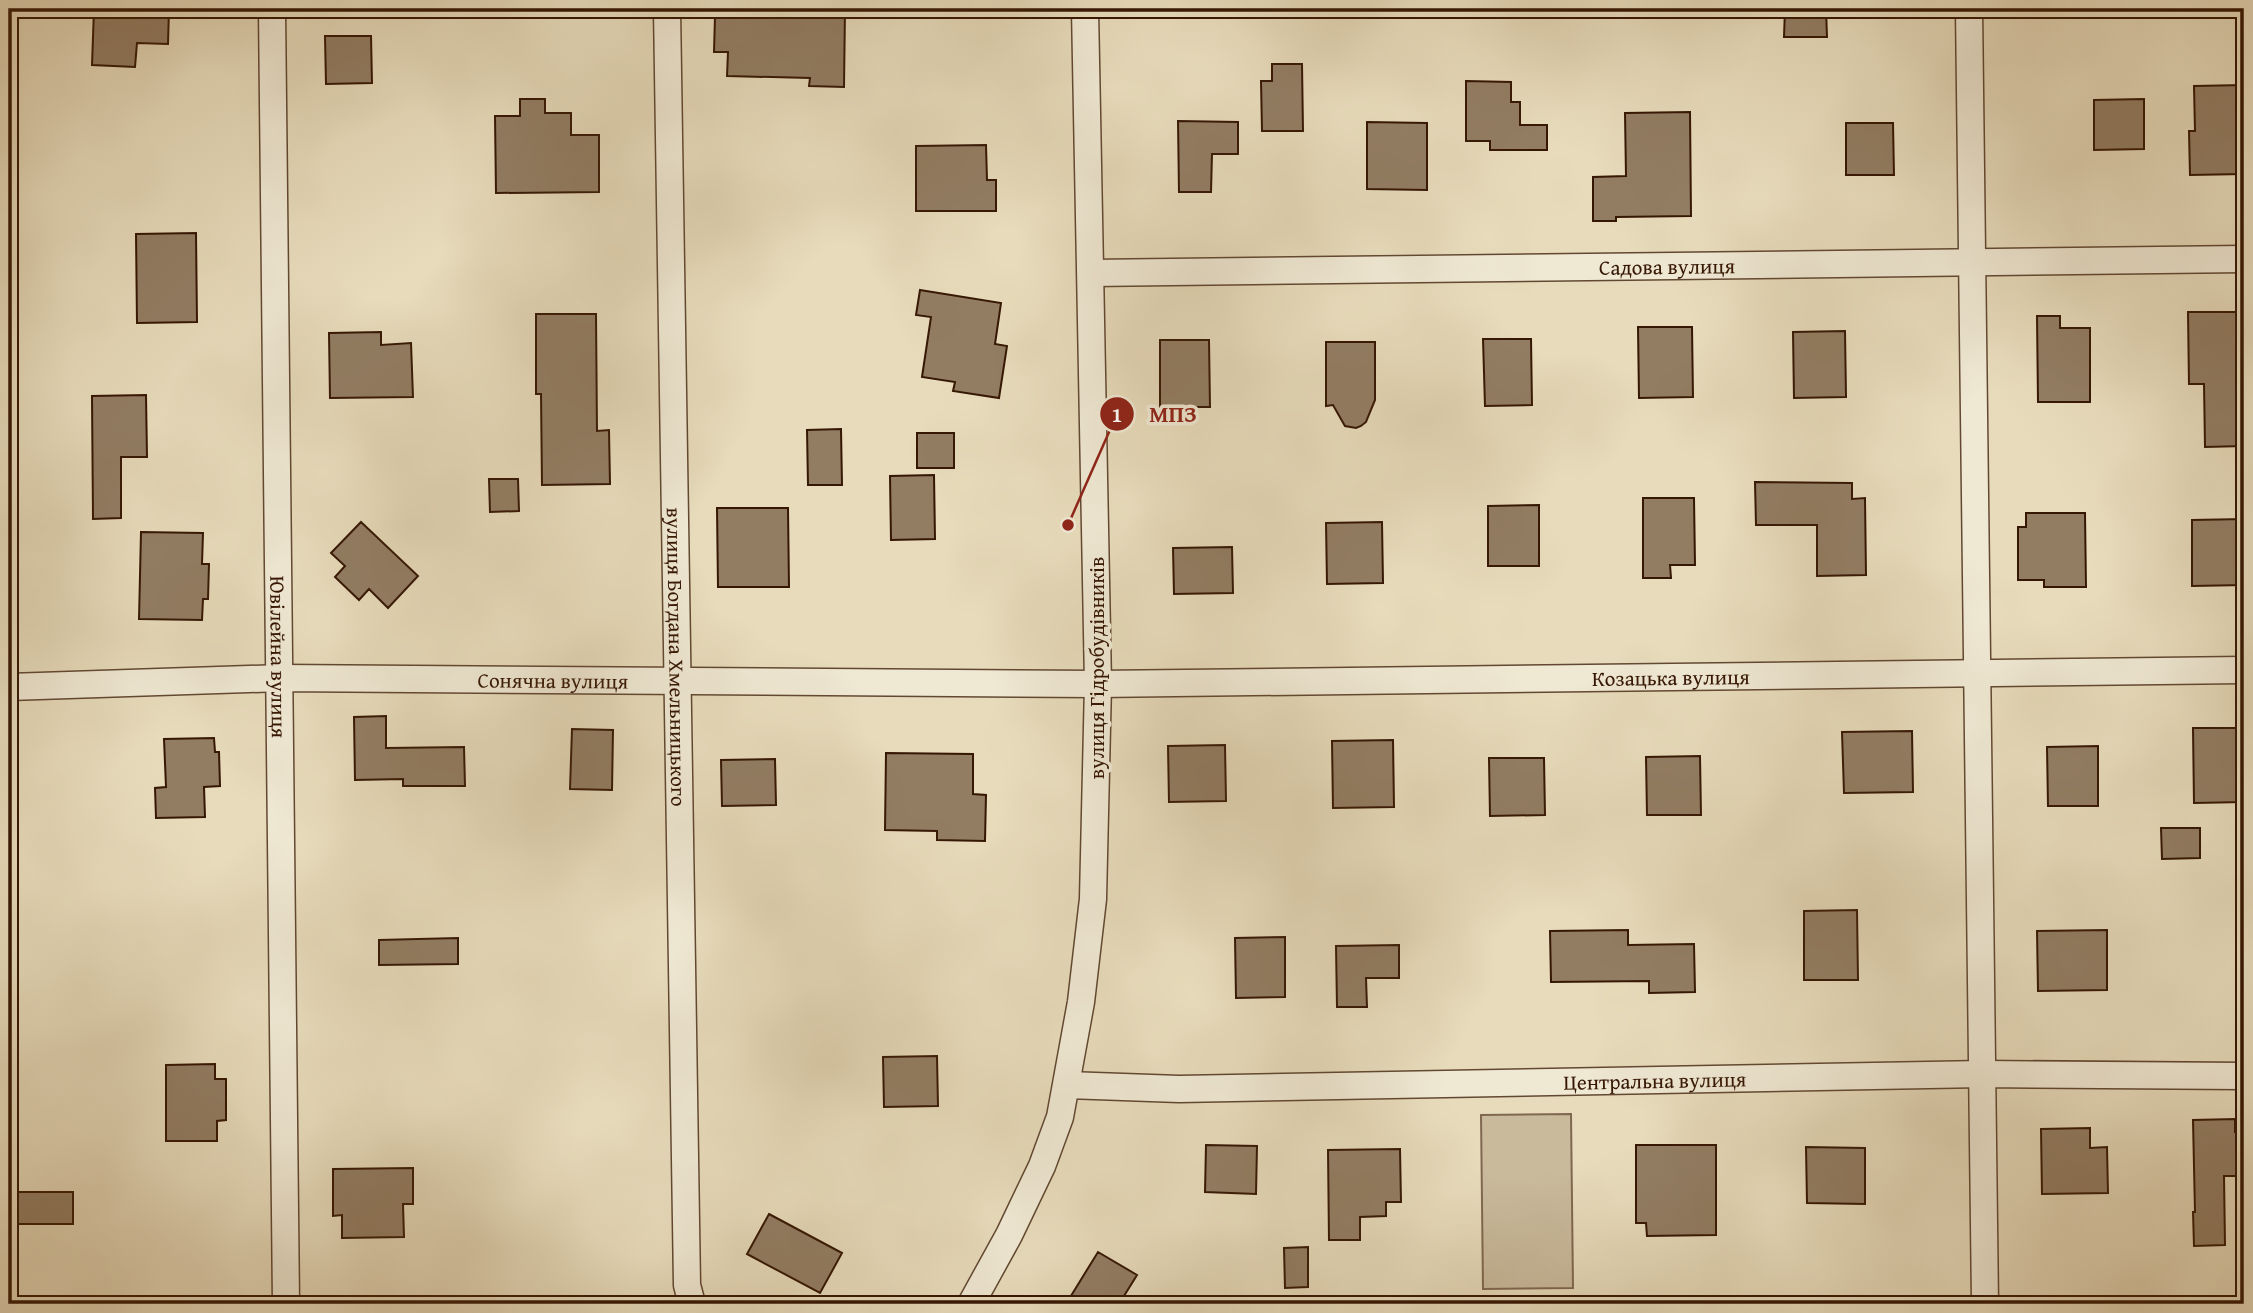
<svg xmlns="http://www.w3.org/2000/svg" width="2253" height="1313" font-family="'Gentium Book Plus',serif">
<style>
.pitch{fill:#c9ba9c;stroke:#806850;stroke-width:2}
.building{fill:#927d63;stroke:#361704;stroke-width:2}
.lines{fill:none;stroke-linecap:round;stroke-linejoin:round}
.street-casing{stroke:#624832;stroke-width:29}
.street{stroke:#efe8d3;stroke-width:26}
.labels{text-anchor:middle;dominant-baseline:central;stroke-width:7;stroke-linejoin:round;paint-order:stroke}
.street-label{font-size:21px;fill:#361704;stroke:#efe8d3}
.leader{fill:none;stroke:#8f2418;stroke-width:2.5}
.callout-dot{fill:#8f2418;stroke:#efe8d3;stroke-width:2.5}
.mark-label{font-size:21px;text-anchor:middle;font-weight:bold;fill:#fff}
.callout-label{font-size:23px;text-anchor:middle;font-weight:bold;fill:#8f2418;stroke:#efe8d3;stroke-width:7;stroke-linejoin:round;paint-order:stroke}
</style>
<rect width="100%" height="100%" fill="#e7dbbb"/>
<filter id="stains"><feTurbulence type="fractalNoise" baseFrequency=".00286" numOctaves="4"/><feColorMatrix values="0 0 0 0 .2 0 0 0 0 .09 0 0 0 0 .02 0 0 0 .5 -.17"/></filter>
<radialGradient id="worn" r=".72"><stop offset=".6" stop-color="#630" stop-opacity="0"/><stop offset="1" stop-color="#630" stop-opacity=".3"/></radialGradient>
<path class="pitch" d="M 1571,1114 L 1573,1288 L 1483,1289 L 1481,1115 Z"/>
<path class="building" d="M 94,9 L 169,9 L 168,44 L 137,43 L 135,67 L 92,65 Z
M 733,9 L 845,9 L 844,87 L 809,86 L 810,78 L 727,76 L 728,52 L 714,52 L 715,16 L 733,16 Z
M 1785,9 L 1826,9 L 1827,37 L 1784,37 Z
M 325,36 L 371,36 L 372,83 L 326,84 Z
M 1272,64 L 1302,64 L 1303,131 L 1262,131 L 1261,81 L 1272,81 Z
M 1466,81 L 1511,82 L 1511,102 L 1520,102 L 1520,125 L 1547,125 L 1547,150 L 1490,150 L 1490,141 L 1466,141 Z
M 2244,85 L 2244,174 L 2190,175 L 2189,131 L 2195,131 L 2194,86 Z
M 520,99 L 545,99 L 545,113 L 571,113 L 571,135 L 599,135 L 599,192 L 496,193 L 495,116 L 520,116 Z
M 2144,99 L 2144,149 L 2094,150 L 2094,100 Z
M 1690,112 L 1691,216 L 1616,217 L 1616,221 L 1593,221 L 1593,177 L 1626,176 L 1625,113 Z
M 1178,121 L 1238,122 L 1238,154 L 1212,154 L 1211,192 L 1179,192 Z
M 1367,122 L 1427,123 L 1427,190 L 1367,189 Z
M 1846,123 L 1893,123 L 1894,175 L 1846,175 Z
M 986,145 L 987,180 L 996,180 L 996,211 L 916,211 L 916,146 Z
M 196,233 L 197,322 L 137,323 L 136,234 Z
M 920,290 L 1001,303 L 995,344 L 1007,346 L 999,398 L 953,391 L 955,382 L 922,377 L 931,317 L 916,315 Z
M 2188,312 L 2241,312 L 2244,446 L 2205,447 L 2204,384 L 2189,384 Z
M 536,314 L 596,314 L 597,431 L 609,430 L 610,484 L 542,485 L 541,394 L 536,394 Z
M 2037,316 L 2060,316 L 2060,328 L 2090,328 L 2090,402 L 2038,402 Z
M 1638,327 L 1692,327 L 1693,397 L 1639,398 Z
M 1845,331 L 1846,397 L 1794,398 L 1793,332 Z
M 381,332 L 381,345 L 411,343 L 413,397 L 330,398 L 329,333 Z
M 1483,339 L 1531,339 L 1532,405 L 1485,406 Z
M 1160,340 L 1209,340 L 1210,407 L 1160,407 Z
M 1326,342 L 1375,342 L 1375,400 L 1366,422 L 1361,426 L 1356,428 L 1345,426 L 1333,405 L 1326,406 Z
M 146,395 L 147,457 L 121,457 L 121,518 L 93,519 L 92,396 Z
M 841,429 L 842,485 L 808,485 L 807,430 Z
M 917,433 L 954,433 L 954,468 L 917,468 Z
M 934,475 L 935,539 L 891,540 L 890,476 Z
M 489,479 L 518,479 L 519,511 L 490,512 Z
M 1755,482 L 1852,483 L 1852,499 L 1865,498 L 1866,575 L 1817,576 L 1817,525 L 1756,525 Z
M 1643,498 L 1694,498 L 1695,565 L 1670,565 L 1671,578 L 1643,578 Z
M 1539,505 L 1539,566 L 1488,566 L 1488,506 Z
M 717,508 L 788,508 L 789,587 L 718,587 Z
M 2026,513 L 2085,513 L 2086,587 L 2044,587 L 2044,580 L 2018,580 L 2018,527 L 2026,527 Z
M 2244,519 L 2244,585 L 2192,586 L 2192,520 Z
M 361,522 L 418,576 L 388,608 L 369,589 L 359,600 L 335,577 L 345,566 L 331,553 Z
M 1382,522 L 1383,583 L 1327,584 L 1326,523 Z
M 141,532 L 203,533 L 202,564 L 209,564 L 208,599 L 203,599 L 202,620 L 139,619 Z
M 1232,547 L 1233,593 L 1174,594 L 1173,548 Z
M 386,716 L 386,748 L 464,747 L 465,786 L 403,786 L 403,779 L 355,780 L 354,717 Z
M 2193,728 L 2244,728 L 2244,802 L 2194,803 Z
M 572,729 L 613,730 L 612,790 L 570,789 Z
M 1912,731 L 1913,792 L 1844,793 L 1842,732 Z
M 214,738 L 215,752 L 219,752 L 220,786 L 204,787 L 205,817 L 156,818 L 155,788 L 166,787 L 164,739 Z
M 1393,740 L 1394,807 L 1333,808 L 1332,741 Z
M 1225,745 L 1226,801 L 1169,802 L 1168,746 Z
M 2098,746 L 2098,806 L 2048,806 L 2047,747 Z
M 886,753 L 973,754 L 973,794 L 986,795 L 985,841 L 937,840 L 937,831 L 885,830 Z
M 1700,756 L 1701,815 L 1647,815 L 1646,757 Z
M 1489,758 L 1544,758 L 1545,815 L 1490,816 Z
M 775,759 L 776,805 L 722,806 L 721,760 Z
M 2161,828 L 2200,828 L 2200,858 L 2162,859 Z
M 1857,910 L 1858,980 L 1804,980 L 1804,911 Z
M 1628,930 L 1628,945 L 1694,944 L 1695,992 L 1649,993 L 1649,981 L 1551,982 L 1550,931 Z
M 2107,930 L 2107,990 L 2038,991 L 2037,931 Z
M 1285,937 L 1285,997 L 1236,998 L 1235,938 Z
M 458,938 L 458,964 L 379,965 L 379,940 Z
M 1399,945 L 1399,978 L 1366,978 L 1367,1007 L 1337,1007 L 1336,946 Z
M 937,1056 L 938,1106 L 884,1107 L 883,1057 Z
M 215,1064 L 215,1079 L 226,1079 L 226,1120 L 217,1121 L 217,1141 L 166,1141 L 166,1065 Z
M 2235,1119 L 2235,1132 L 2244,1132 L 2244,1176 L 2224,1176 L 2225,1245 L 2194,1246 L 2193,1212 L 2195,1212 L 2193,1120 Z
M 2090,1128 L 2090,1148 L 2107,1147 L 2108,1193 L 2042,1194 L 2041,1129 Z
M 1206,1145 L 1257,1146 L 1256,1194 L 1205,1192 Z
M 1636,1145 L 1716,1145 L 1716,1235 L 1647,1236 L 1646,1223 L 1636,1223 Z
M 1806,1147 L 1865,1148 L 1865,1204 L 1807,1203 Z
M 1400,1149 L 1401,1202 L 1386,1202 L 1386,1216 L 1360,1217 L 1360,1240 L 1329,1240 L 1328,1150 Z
M 413,1168 L 413,1204 L 403,1204 L 404,1237 L 342,1238 L 342,1215 L 333,1216 L 333,1169 Z
M 9,1192 L 73,1192 L 73,1224 L 9,1224 Z
M 769,1214 L 842,1253 L 820,1293 L 747,1254 Z
M 1308,1247 L 1308,1287 L 1285,1288 L 1284,1248 Z
M 1098,1252 L 1137,1275 L 1119,1304 L 1066,1304 Z"/>
<g class="lines">
<defs>
<g id="street">
<path id="s1" d="M 272,9 L 286,1304"/>
<path id="s2" d="M 667,9 L 687,1285 L 692,1304"/>
<path d="M 1969,9 L 1985,1304"/>
<path id="s3" d="M 1091,273 L 2244,259"/>
<path id="s4" d="M 9,687 L 281,678 L 1098,684 L 2244,670"/>
<path id="s5" d="M 1067,1085 L 1179,1089 L 1983,1074 L 2244,1076"/>
<path d="M 971,1304 L 1009,1235 L 1042,1166 L 1060,1117 L 1081,1002 L 1093,899 L 1098,684 L 1085,9"/>
</g>
</defs>
<use href="#street" class="street-casing"/>
<use href="#street" class="street"/>
</g>
<g class="labels">
<g class="street-label">
<text stroke="none"><textPath href="#s3" startOffset="576">Садова вулиця</textPath></text>
<text stroke="none"><textPath href="#s1" startOffset="648">Ювілейна вулиця</textPath></text>
<text stroke="none"><textPath href="#s2" startOffset="648">вулиця Богдана Хмельницького</textPath></text>
<text transform="translate(1096 668) rotate(-90)">вулиця Гідробудівників</text>
<text stroke="none"><textPath href="#s4" startOffset="1662">Козацька вулиця</textPath></text>
<text stroke="none"><textPath href="#s4" startOffset="544">Сонячна вулиця</textPath></text>
<text stroke="none"><textPath href="#s5" startOffset="588">Центральна вулиця</textPath></text>
</g>
</g>
<path class="leader" d="M1068 525L1117 414"/>
<g class="callout-dot">
<circle cx="1068" cy="525" r="7"/>
<circle cx="1117" cy="414" r="18"/>
</g>
<g class="mark-label">
<text x="1117" y="422">1</text>
</g>
<g class="callout-label">
<text x="1173" y="422">МПЗ</text>
</g>
<rect width="2253" height="1313" fill="none" stroke="#e7dbbb" stroke-width="35"/>
<rect x="10" y="10" width="2232" height="1292" fill="none" stroke="#361704" stroke-width="3.5"/>
<rect x="18" y="18" width="2218" height="1278" fill="none" stroke="#361704" stroke-width="2"/>
<rect width="100%" height="100%" filter="url(#stains)"/>
<rect width="100%" height="100%" fill="url(#worn)"/>
</svg>
